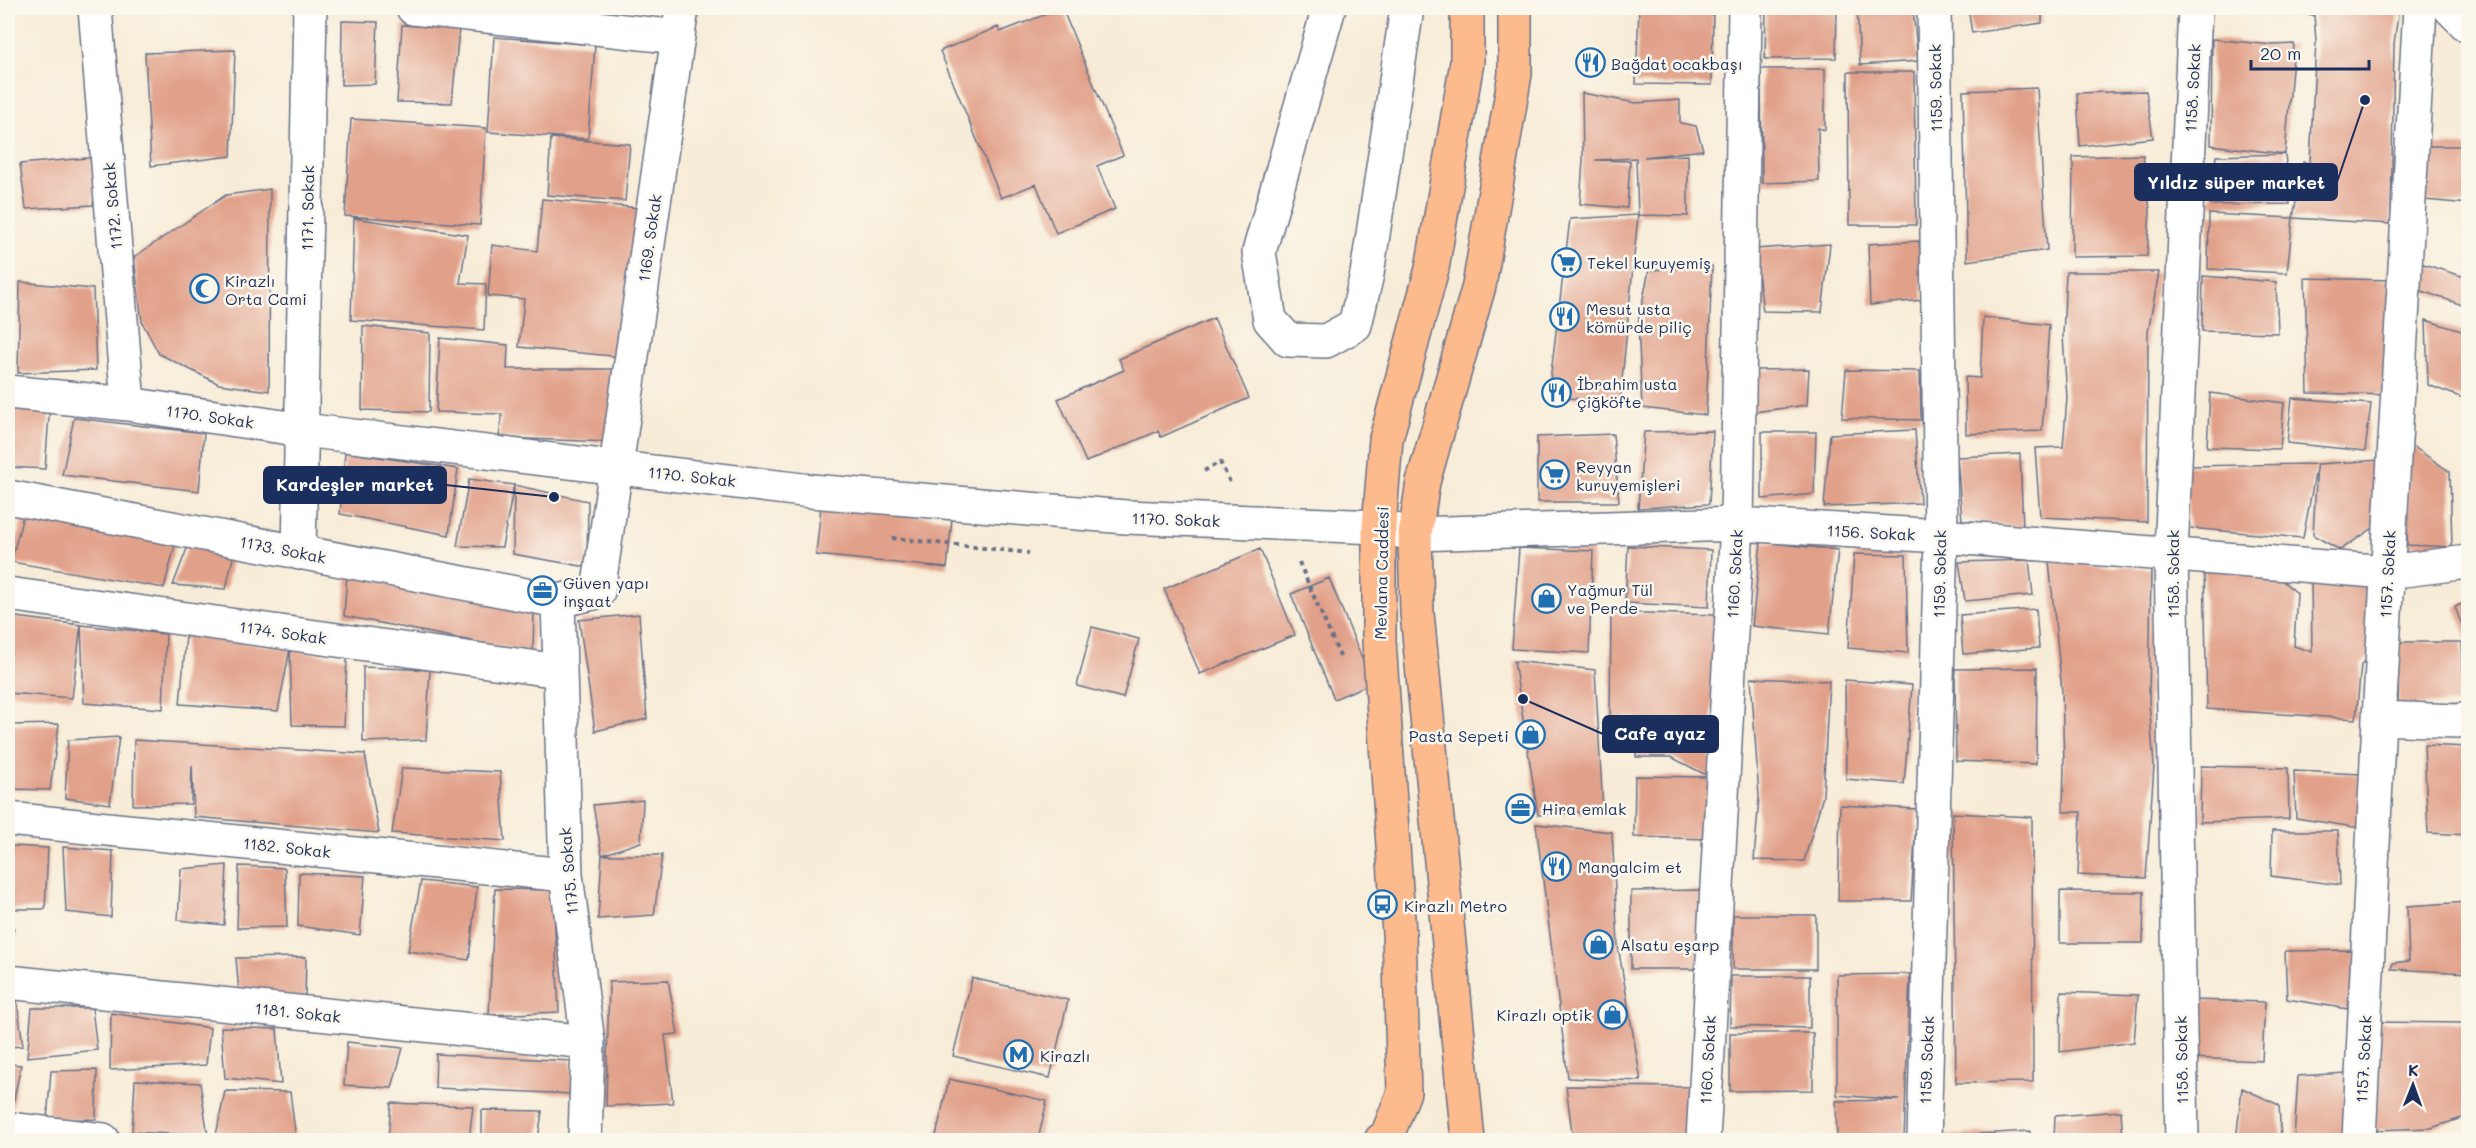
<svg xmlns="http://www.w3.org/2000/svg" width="2476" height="1148" font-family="Mali,sans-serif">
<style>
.building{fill:#e1a089}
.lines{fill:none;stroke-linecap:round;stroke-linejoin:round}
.minor-casing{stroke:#687188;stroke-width:36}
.major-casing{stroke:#687188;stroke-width:36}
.path{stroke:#687188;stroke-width:4;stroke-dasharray:4.5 4.5;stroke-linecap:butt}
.minor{stroke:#fff;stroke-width:33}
.major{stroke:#fcba8d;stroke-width:33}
.labels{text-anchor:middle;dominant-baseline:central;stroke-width:5;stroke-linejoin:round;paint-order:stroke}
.poi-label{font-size:16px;fill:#1b2f5e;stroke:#fbf7ec;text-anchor:start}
.street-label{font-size:16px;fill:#1b2f5e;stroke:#fbf7ec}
.leader{fill:none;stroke:#1b2f5e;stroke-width:2}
.callout-dot{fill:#1b2f5e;stroke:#fbf7ec;stroke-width:2}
.callout{fill:#1b2f5e;stroke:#1b2f5e;stroke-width:2}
.callout-label{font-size:18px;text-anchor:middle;font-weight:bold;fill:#fff}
</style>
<rect width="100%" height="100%" fill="#fbf7ec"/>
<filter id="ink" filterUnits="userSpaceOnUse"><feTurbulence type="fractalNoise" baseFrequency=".0167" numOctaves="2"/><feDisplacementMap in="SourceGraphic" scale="12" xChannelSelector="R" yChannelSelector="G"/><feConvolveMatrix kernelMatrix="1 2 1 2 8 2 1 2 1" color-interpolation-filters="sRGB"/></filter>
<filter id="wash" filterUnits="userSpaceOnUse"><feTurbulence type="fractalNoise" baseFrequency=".008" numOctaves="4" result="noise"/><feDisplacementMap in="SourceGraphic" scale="24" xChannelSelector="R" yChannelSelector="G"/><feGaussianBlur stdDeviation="1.35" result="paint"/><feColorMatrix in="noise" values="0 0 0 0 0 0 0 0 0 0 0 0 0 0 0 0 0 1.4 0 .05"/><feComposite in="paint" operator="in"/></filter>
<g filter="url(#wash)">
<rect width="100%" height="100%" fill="#f7ecd7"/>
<g id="blocks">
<path class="building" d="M 1062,8 L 1123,155 L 1097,166 L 1115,209 L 1056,233 L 1036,184 L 1001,198 L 940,51 L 998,27 L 1000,32 Z
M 1639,8 L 1713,8 L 1712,85 L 1636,84 Z
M 1766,8 L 1837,8 L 1836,58 L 1765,59 Z
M 1857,8 L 1913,9 L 1918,61 L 1860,65 Z
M 1968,8 L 2042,8 L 2042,23 L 1972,33 Z
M 2306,8 L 2399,8 L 2394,44 L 2391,224 L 2293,218 L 2303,162 L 2310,163 L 2316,41 L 2314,15 L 2306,14 Z
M 342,21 L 378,22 L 375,84 L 341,85 Z
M 402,25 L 459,29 L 452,103 L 397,102 Z
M 494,37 L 595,45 L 588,139 L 488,132 Z
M 2212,39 L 2273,45 L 2294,44 L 2285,154 L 2290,204 L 2211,205 L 2216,156 L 2285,154 L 2211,145 Z
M 235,50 L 231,156 L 151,166 L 145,53 Z
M 1761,69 L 1825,69 L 1825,130 L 1818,128 L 1819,181 L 1762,183 Z
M 1848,72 L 1914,72 L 1916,225 L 1849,225 Z
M 2037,88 L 2047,250 L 1967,261 L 1963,91 Z
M 2146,91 L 2153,138 L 2080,146 L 2077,93 Z
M 1582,93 L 1636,103 L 1680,100 L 1680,123 L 1696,126 L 1703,150 L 1644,157 L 1688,155 L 1688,216 L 1638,215 L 1636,158 L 1595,160 L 1630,161 L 1627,208 L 1580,204 L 1583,160 Z
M 351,119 L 486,128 L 480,225 L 345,216 Z
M 551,138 L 630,144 L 625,201 L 547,195 Z
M 2428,146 L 2468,146 L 2468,204 L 2425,200 Z
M 2143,155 L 2150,210 L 2147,256 L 2072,257 L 2073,157 Z
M 98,157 L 93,205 L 26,209 L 20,164 Z
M 270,189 L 269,391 L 219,384 L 159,354 L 142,322 L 134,257 L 226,195 Z
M 542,199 L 640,208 L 622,357 L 519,347 L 524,299 L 488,296 L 492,245 L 537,251 Z
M 2209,214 L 2293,218 L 2287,273 L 2208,269 Z
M 1638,215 L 1620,401 L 1548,397 L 1570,219 Z
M 354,218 L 468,235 L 460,283 L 486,284 L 484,330 L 351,320 Z
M 1919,241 L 1923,300 L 1870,305 L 1868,244 Z
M 1830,244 L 1822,312 L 1763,311 L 1755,249 Z
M 2417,262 L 2468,278 L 2468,307 L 2416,289 Z
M 1712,266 L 1706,415 L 1642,408 L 1638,323 L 1649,270 Z
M 2066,272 L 2159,272 L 2148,332 L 2147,522 L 2040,517 L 2035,448 L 2063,447 L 2067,398 L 2063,336 Z
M 2203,276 L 2276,282 L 2278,333 L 2202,331 Z
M 2305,278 L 2390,280 L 2393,395 L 2308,393 Z
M 20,282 L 93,289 L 96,370 L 18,373 Z
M 1983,317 L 2049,325 L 2042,431 L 1966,434 L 1965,377 L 1980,378 Z
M 1214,318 L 1249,398 L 1161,437 L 1158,431 L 1086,462 L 1058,399 L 1124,370 L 1119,359 Z
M 2426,320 L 2468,333 L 2468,400 L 2428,385 Z
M 363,326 L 430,333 L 429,412 L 362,410 Z
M 440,338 L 508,345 L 507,369 L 619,369 L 610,442 L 499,438 L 502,414 L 436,412 Z
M 1809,369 L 1807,405 L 1746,413 L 1756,370 Z
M 1846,370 L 1920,371 L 1921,420 L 1842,418 Z
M 2210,393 L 2284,403 L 2280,449 L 2207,447 Z
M 2292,398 L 2371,404 L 2365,451 L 2287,443 Z
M 8,400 L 50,403 L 45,469 L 8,467 Z
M 74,418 L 204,433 L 199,491 L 62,475 Z
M 1915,430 L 1920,503 L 1824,507 L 1830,434 Z
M 1713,431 L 1709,504 L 1638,508 L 1644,432 Z
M 1762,432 L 1816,432 L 1814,494 L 1762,499 Z
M 1613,434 L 1619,502 L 1537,502 L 1537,437 Z
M 2408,443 L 2450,472 L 2452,547 L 2407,545 Z
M 345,452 L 458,469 L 449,535 L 340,514 Z
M 2020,454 L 2023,528 L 1962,520 L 1957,457 Z
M 2381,460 L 2376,526 L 2340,550 L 2313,535 L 2317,464 Z
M 2317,464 L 2303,538 L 2189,528 L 2185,466 Z
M 469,479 L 514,485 L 588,501 L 587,567 L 513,554 L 514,485 L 502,547 L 457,546 Z
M 821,506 L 952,519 L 947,568 L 816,555 Z
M 23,516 L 176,542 L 164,588 L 11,562 Z
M 1761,542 L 1838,550 L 1829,634 L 1752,626 Z
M 188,546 L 234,553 L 226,589 L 173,585 Z
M 1628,546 L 1711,550 L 1709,607 L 1625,603 Z
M 1519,548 L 1593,551 L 1589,653 L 1512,649 Z
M 1260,549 L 1295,635 L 1200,674 L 1164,589 Z
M 1854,554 L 1906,555 L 1908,653 L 1848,648 Z
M 2029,560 L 2033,595 L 1965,601 L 1959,562 Z
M 2049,561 L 2151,569 L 2149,701 L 2154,766 L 2146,878 L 2078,875 L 2081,812 L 2063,812 L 2064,763 L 2062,691 Z
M 2204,565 L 2267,568 L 2297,593 L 2294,646 L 2312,652 L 2311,580 L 2375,582 L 2373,653 L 2361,665 L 2356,719 L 2207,709 Z
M 347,574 L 534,607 L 533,653 L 344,616 Z
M 1329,578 L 1372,683 L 1334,699 L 1291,594 Z
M 2468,601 L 2468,642 L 2455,607 Z
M 2036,609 L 2039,648 L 1963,654 L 1960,615 Z
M 1611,612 L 1715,615 L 1710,777 L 1671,757 L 1636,757 L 1636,718 L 1610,718 Z
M 639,614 L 647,719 L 595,731 L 579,620 Z
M 8,616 L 81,625 L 72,698 L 8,693 Z
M 81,625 L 166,634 L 163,709 L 84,703 Z
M 1092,627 L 1139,639 L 1123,698 L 1077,686 Z
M 186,635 L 290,649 L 278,711 L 180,704 Z
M 2399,642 L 2462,642 L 2465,703 L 2398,706 Z
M 290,649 L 347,658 L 344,726 L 292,725 Z
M 1514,661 L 1595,670 L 1603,811 L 1538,815 Z
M 363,667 L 430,670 L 426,740 L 363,742 Z
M 2037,668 L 2036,764 L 1956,761 L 1955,669 Z
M 1751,678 L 1829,681 L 1823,796 L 1804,861 L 1754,860 L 1759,797 Z
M 1845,680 L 1912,685 L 1904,784 L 1846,779 Z
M 59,724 L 50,790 L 8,789 L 8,725 Z
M 119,737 L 110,804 L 65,798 L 68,740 Z
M 134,740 L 365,754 L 379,833 L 194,817 L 192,765 L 191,804 L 133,805 Z
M 2424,745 L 2468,747 L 2468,835 L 2428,833 Z
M 2201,766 L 2288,768 L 2289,819 L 2200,822 Z
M 402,768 L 500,772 L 505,841 L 392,833 Z
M 2294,771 L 2361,774 L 2360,828 L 2296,818 Z
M 1635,776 L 1710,777 L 1709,839 L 1634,837 Z
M 643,800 L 641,842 L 602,855 L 593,805 Z
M 1840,805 L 1917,809 L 1911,901 L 1838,901 Z
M 1953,813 L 2032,817 L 2033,1082 L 1956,1083 Z
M 1536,824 L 1612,832 L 1618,946 L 1641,1081 L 1568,1078 Z
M 2272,831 L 2338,831 L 2340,885 L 2271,876 Z
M 12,846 L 48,848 L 45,909 L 8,909 Z
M 63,847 L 113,851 L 111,917 L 66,912 Z
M 602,855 L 662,855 L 654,915 L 598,919 Z
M 227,865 L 224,925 L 178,920 L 181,869 Z
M 239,866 L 285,868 L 287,927 L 237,928 Z
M 299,873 L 365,876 L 360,935 L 298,926 Z
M 421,881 L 477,887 L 469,960 L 408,951 Z
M 495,889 L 553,890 L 559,1012 L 489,1015 Z
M 1701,890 L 1702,969 L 1631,969 L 1631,891 Z
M 2060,891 L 2144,892 L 2143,943 L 2060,943 Z
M 2468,902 L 2468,973 L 2391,969 L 2393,963 L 2409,961 L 2407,906 Z
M 1733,915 L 1816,915 L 1816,969 L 1733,969 Z
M 8,927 L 14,928 L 8,953 Z
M 2356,950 L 2355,1010 L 2287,999 L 2285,951 Z
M 306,957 L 305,998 L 239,994 L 236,958 Z
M 1910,974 L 1904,1140 L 1837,1140 L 1836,1101 L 1900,1100 L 1837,1095 L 1837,975 Z
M 1731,976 L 1810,976 L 1810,1028 L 1730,1026 Z
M 972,978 L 1068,1000 L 1050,1078 L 953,1056 Z
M 668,980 L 678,1034 L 665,1035 L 673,1103 L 606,1106 L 609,982 Z
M 2061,992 L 2138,995 L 2134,1042 L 2060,1052 Z
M 2191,1000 L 2265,1002 L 2262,1061 L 2189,1058 Z
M 8,1001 L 17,1001 L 23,1046 L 8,1047 Z
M 32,1008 L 92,1008 L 97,1050 L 27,1057 Z
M 111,1013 L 210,1028 L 206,1065 L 110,1070 Z
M 2372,1022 L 2466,1023 L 2468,1116 L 2431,1128 L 2376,1130 Z
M 221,1027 L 277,1029 L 281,1084 L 225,1078 Z
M 1730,1033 L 1813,1033 L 1813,1090 L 1730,1091 Z
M 347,1042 L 403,1048 L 392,1088 L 344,1085 Z
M 436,1054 L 571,1061 L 573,1094 L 435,1088 Z
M 8,1064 L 21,1065 L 11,1114 L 8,1113 Z
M 97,1070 L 96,1119 L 47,1120 L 51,1071 Z
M 2346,1073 L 2344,1140 L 2294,1140 L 2298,1076 Z
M 949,1079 L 1047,1101 L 1038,1140 L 935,1140 Z
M 135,1080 L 200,1083 L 208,1136 L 132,1132 Z
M 1566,1086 L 1701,1087 L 1699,1140 L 1573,1140 Z
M 2242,1088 L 2279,1105 L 2281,1140 L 2236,1140 Z
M 225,1091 L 290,1092 L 296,1139 L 215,1140 Z
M 391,1103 L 473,1106 L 469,1140 L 388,1140 Z
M 482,1110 L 542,1111 L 538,1140 L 482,1140 Z
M 2121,1111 L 2123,1140 L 2054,1140 L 2055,1116 Z
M 2030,1131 L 2030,1140 L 1945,1140 L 1945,1136 Z"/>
</g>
</g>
<g filter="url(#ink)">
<use href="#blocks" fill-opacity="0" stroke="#687188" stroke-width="1.5"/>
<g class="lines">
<defs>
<path id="minor" d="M 95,8 L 128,404
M 413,8 L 678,37
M 1329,8 L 1259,252 L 1270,320 L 1288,340 L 1326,341 L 1355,325 L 1367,274 L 1407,8
M 2450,8 L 2468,26
M 8,392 L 128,404 L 303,430 L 811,491 L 1126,517 L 1379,527 L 1415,534 L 1737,524 L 1941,536 L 2387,572 L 2468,562
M 8,497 L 558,601 L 598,592 L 682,8
M 299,553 L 310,8
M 8,594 L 559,671
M 558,601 L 566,875 L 588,1042 L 585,1140
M 2379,718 L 2457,721 L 2468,719
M 8,819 L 566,875
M 8,982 L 588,1042
M 8,1129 L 103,1140
M 1703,1140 L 1737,524 L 1745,8
M 1924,1140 L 1941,536 L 1934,8
M 2182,1140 L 2171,554 L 2195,8
M 2359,1140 L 2379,718 L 2420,8"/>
<path id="major" d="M 1381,1140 L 1387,1136 L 1404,1092 L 1399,933 L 1379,641 L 1379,527 L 1386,439 L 1432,269 L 1467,62 L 1467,8
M 1468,1140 L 1417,613 L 1415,534 L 1423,482 L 1479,286 L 1515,74 L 1515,8"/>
</defs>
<use href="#minor" class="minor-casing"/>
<use href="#major" class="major-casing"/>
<path class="path" d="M 1204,471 L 1220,462 L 1231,484
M 892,538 L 1029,553
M 1299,562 L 1341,659"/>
<use href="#minor" class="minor"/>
<use href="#major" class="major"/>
</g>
</g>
<defs>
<symbol id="restaurant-ring" viewBox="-11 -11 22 22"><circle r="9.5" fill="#fbf7ec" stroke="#1f6fb2" stroke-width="1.5"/><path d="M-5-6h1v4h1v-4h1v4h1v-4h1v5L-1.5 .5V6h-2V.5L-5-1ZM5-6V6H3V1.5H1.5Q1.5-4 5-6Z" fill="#1f6fb2"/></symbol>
<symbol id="supermarket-ring" viewBox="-11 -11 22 22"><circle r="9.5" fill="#fbf7ec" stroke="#1f6fb2" stroke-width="1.5"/><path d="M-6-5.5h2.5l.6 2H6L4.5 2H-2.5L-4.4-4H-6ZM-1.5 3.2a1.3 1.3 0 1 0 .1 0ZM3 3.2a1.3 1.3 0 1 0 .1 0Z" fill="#1f6fb2"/></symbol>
<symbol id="mosque-ring" viewBox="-11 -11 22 22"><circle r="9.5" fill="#fbf7ec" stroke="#1f6fb2" stroke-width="1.5"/><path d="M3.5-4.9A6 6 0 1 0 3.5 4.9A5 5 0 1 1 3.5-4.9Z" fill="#1f6fb2"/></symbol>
<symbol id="office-ring" viewBox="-11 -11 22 22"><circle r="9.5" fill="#fbf7ec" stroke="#1f6fb2" stroke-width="1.5"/><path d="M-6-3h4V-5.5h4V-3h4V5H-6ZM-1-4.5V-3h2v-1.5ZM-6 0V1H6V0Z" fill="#1f6fb2"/></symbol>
<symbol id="shop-ring" viewBox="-11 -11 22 22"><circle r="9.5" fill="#fbf7ec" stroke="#1f6fb2" stroke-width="1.5"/><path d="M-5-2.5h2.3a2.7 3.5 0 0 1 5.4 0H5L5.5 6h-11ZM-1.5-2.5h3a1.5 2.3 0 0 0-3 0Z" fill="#1f6fb2"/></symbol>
<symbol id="bus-ring" viewBox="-11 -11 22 22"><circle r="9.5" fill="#fbf7ec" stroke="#1f6fb2" stroke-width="1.5"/><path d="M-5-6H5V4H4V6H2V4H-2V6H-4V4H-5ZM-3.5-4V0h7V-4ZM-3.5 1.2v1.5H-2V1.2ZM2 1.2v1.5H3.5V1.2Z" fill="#1f6fb2"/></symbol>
<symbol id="metro-ring" viewBox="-11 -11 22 22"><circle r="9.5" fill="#fbf7ec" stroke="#1f6fb2" stroke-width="1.5"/><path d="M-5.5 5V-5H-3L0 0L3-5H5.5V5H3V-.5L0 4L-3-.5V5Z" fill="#1f6fb2"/></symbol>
</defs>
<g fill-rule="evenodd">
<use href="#restaurant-ring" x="1574" y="46" width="33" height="33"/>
<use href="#supermarket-ring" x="1550" y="246" width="33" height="33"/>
<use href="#mosque-ring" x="188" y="272" width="33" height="33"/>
<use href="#restaurant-ring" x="1548" y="300" width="33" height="33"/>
<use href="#restaurant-ring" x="1540" y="376" width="33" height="33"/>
<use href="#supermarket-ring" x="1538" y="458" width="33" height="33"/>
<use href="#office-ring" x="526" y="574" width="33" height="33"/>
<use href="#shop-ring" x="1530" y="582" width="33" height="33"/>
<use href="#shop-ring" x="1514" y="718" width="33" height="33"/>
<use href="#office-ring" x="1504" y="792" width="33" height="33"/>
<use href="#restaurant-ring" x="1540" y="850" width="33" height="33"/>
<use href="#bus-ring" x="1366" y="888" width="33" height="33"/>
<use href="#shop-ring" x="1582" y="928" width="33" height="33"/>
<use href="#shop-ring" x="1596" y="998" width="33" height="33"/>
<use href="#metro-ring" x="1002" y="1038" width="33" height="33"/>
</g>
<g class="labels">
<g class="poi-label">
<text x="1611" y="63">Bağdat ocakbaşı</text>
<text x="1587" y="262">Tekel kuruyemiş</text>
<text x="225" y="280">Kirazlı<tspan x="225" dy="18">Orta Cami</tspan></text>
<text x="1586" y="308">Mesut usta<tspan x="1586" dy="18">kömürde piliç</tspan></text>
<text x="1577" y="383">İbrahim usta<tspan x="1577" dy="18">çiğköfte</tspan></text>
<text x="1576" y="466">Reyyan<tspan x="1576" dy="18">kuruyemişleri</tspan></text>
<text x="563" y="582">Güven yapı<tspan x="563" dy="18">inşaat</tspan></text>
<text x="1567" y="589">Yağmur Tül<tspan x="1567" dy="18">ve Perde</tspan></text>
<text x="1509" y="735" text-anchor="end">Pasta Sepeti</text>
<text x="1542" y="808">Hira emlak</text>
<text x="1578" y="866">Mangalcim et</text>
<text x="1404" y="905">Kirazlı Metro</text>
<text x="1620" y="944">Alsatu eşarp</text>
<text x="1592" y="1014" text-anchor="end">Kirazlı optik</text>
<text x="1040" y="1055">Kirazlı</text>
</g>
<g class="street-label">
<text transform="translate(1935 88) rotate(-91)">1159. Sokak</text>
<text transform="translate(2192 88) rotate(-87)">1158. Sokak</text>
<text transform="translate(112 206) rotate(-95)">1172. Sokak</text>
<text transform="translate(307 208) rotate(-89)">1171. Sokak</text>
<text transform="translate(649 238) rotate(-82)">1169. Sokak</text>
<text transform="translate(210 416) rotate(8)">1170. Sokak</text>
<text transform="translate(692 476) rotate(6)">1170. Sokak</text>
<text transform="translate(1176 519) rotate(2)">1170. Sokak</text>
<text transform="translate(1871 532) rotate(3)">1156. Sokak</text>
<text transform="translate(283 549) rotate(11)">1173. Sokak</text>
<text transform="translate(1381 573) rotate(-89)">Mevlana Caddesi</text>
<text transform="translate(1734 574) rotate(-87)">1160. Sokak</text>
<text transform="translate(1939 574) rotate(-89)">1159. Sokak</text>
<text transform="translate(2172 574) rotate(-90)">1158. Sokak</text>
<text transform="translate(2387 574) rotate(-87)">1157. Sokak</text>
<text transform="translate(283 632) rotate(8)">1174. Sokak</text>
<text transform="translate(287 847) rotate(6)">1182. Sokak</text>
<text transform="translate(568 871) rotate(-95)">1175. Sokak</text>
<text transform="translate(298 1012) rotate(6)">1181. Sokak</text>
<text transform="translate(2363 1059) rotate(-87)">1157. Sokak</text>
<text transform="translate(1707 1060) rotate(-87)">1160. Sokak</text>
<text transform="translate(1926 1060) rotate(-88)">1159. Sokak</text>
<text transform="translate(2181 1060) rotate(-91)">1158. Sokak</text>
</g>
</g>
<path class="leader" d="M2365 100L2337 182M554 497L446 485M1523 699L1603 734"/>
<g class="callout-dot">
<circle cx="2365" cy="100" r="6"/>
<circle cx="554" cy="497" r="6"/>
<circle cx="1523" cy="699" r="6"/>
</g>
<g class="callout">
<rect x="2135" y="164" width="202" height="36" rx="6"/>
<rect x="264" y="467" width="182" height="36" rx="6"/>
<rect x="1603" y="716" width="115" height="36" rx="6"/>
</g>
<g class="callout-label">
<text x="2236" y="189">Yıldız süper market</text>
<text x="355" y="491">Kardeşler market</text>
<text x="1660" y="740">Cafe ayaz</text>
</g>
<rect width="2476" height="1148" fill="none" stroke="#fbf7ec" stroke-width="30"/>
<g transform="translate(2413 1085) rotate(1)" stroke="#fbf7ec" stroke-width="4.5" paint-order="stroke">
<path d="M0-4.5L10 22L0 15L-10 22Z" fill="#1b2f5e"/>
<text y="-9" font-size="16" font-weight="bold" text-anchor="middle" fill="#1b2f5e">K</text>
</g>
<path d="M2251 60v9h118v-9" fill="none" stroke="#1b2f5e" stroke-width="3"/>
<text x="2260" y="60" font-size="18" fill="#1b2f5e" stroke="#fbf7ec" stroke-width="4.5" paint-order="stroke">20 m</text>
</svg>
